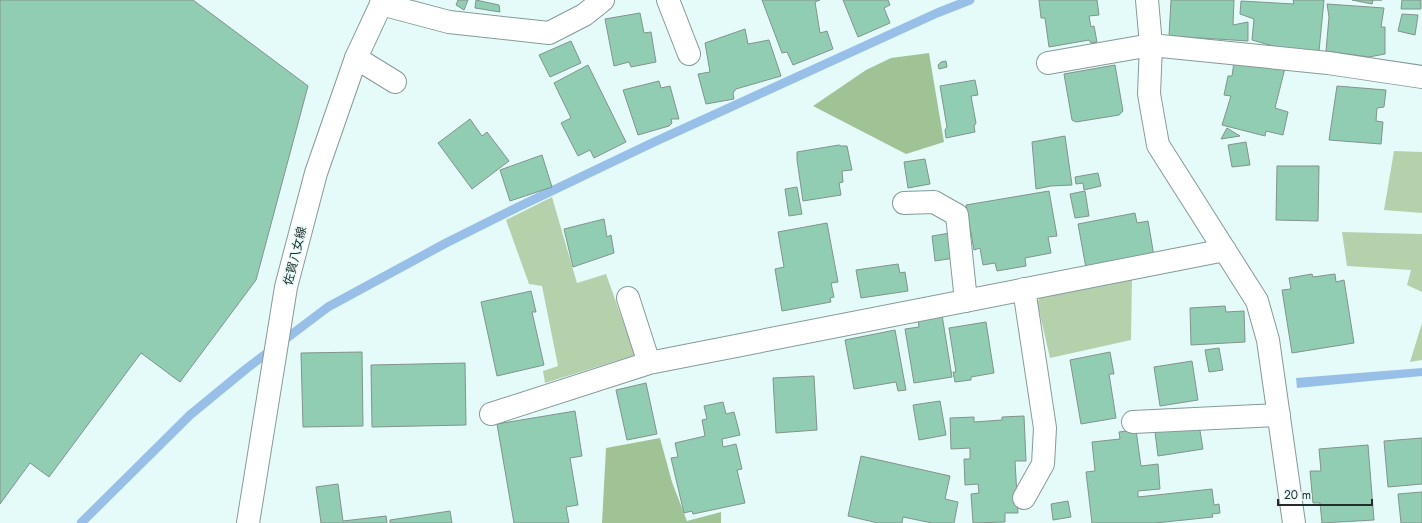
<svg xmlns="http://www.w3.org/2000/svg" width="1422" height="523" font-family="Jost,'Noto Sans JP',sans-serif">
<style>
.green{fill:#b5d1ac}
.forest{fill:#a0c395}
.water{fill:#97bfe8}
.lines{fill:none;stroke-linecap:round;stroke-linejoin:round}
.stream{stroke:#97bfe8;stroke-width:9}
.building{fill:#90cdb3;stroke:#82948b}
.minor-casing{stroke:#859a99;stroke-width:24}
.major-casing{stroke:#859a99;stroke-width:24}
.minor{stroke:#fff;stroke-width:22}
.major{stroke:#fff;stroke-width:22}
.labels{text-anchor:middle;dominant-baseline:central;stroke-width:3;stroke-linejoin:round;paint-order:stroke}
.street-label{font-size:12px;fill:#242d2c;stroke:#e5fbfa}
</style>
<rect width="100%" height="100%" fill="#e5fbfa"/>
<path class="green" d="M 1394,151 L 1422,152 L 1422,213 L 1384,210 Z
M 552,197 L 577,283 L 606,274 L 635,355 L 545,383 L 543,371 L 558,366 L 542,286 L 529,284 L 506,220 Z
M 1342,232 L 1422,234 L 1422,292 L 1407,285 L 1411,270 L 1347,266 Z
M 1132,277 L 1131,340 L 1050,358 L 1037,302 L 1044,292 Z
M 1422,323 L 1422,360 L 1410,362 Z"/>
<path class="forest" d="M 929,53 L 944,142 L 906,154 L 813,106 L 866,70 L 891,58 Z
M 660,438 L 672,482 L 687,521 L 721,512 L 721,523 L 602,523 L 606,448 Z"/>
<path class="water" d="M 1422,368 L 1422,376 L 1297,388 L 1296,378 Z"/>
<g class="lines">
<path class="stream" d="M 81,523 L 190,415 L 246,369 L 328,307 L 446,243 L 516,208 L 652,143 L 937,13 L 970,0"/>
</g>
<path class="building" d="M 0,0 L 193,0 L 308,86 L 256,280 L 180,382 L 141,353 L 49,477 L 30,463 L 0,504 Z
M 458,0 L 468,0 L 464,10 L 456,5 Z
M 476,0 L 499,5 L 500,12 L 475,8 Z
M 762,0 L 820,0 L 815,2 L 820,33 L 827,31 L 833,49 L 793,65 L 787,52 L 782,53 Z
M 843,0 L 888,0 L 890,5 L 884,8 L 890,23 L 858,37 Z
M 1039,0 L 1097,0 L 1099,15 L 1089,16 L 1091,27 L 1094,26 L 1097,42 L 1091,43 L 1089,40 L 1049,47 L 1045,18 L 1041,18 Z
M 1171,0 L 1234,0 L 1233,25 L 1248,22 L 1248,41 L 1169,36 Z
M 1293,0 L 1324,0 L 1319,51 L 1280,48 L 1252,40 L 1254,19 L 1240,14 L 1241,1 L 1294,4 Z
M 1352,0 L 1382,0 L 1373,0 L 1372,4 Z
M 1402,0 L 1421,0 L 1421,9 L 1401,9 Z
M 1327,4 L 1384,8 L 1381,27 L 1385,27 L 1385,54 L 1369,57 L 1326,51 L 1329,17 Z
M 640,13 L 644,33 L 651,32 L 656,62 L 631,67 L 629,62 L 614,66 L 605,19 Z
M 1402,14 L 1418,15 L 1415,35 L 1398,31 Z
M 745,29 L 748,44 L 769,40 L 781,76 L 736,89 L 733,93 L 734,99 L 706,104 L 698,74 L 710,72 L 705,43 Z
M 571,41 L 581,63 L 550,77 L 539,55 Z
M 946,61 L 947,67 L 939,69 L 938,65 L 941,62 Z
M 1234,62 L 1285,68 L 1275,108 L 1288,112 L 1283,135 L 1266,131 L 1265,136 L 1222,125 L 1231,96 L 1224,95 L 1228,76 L 1232,76 Z
M 588,65 L 626,142 L 594,158 L 590,150 L 578,156 L 561,123 L 571,118 L 554,83 Z
M 1115,65 L 1123,111 L 1119,115 L 1076,122 L 1072,120 L 1064,74 Z
M 975,80 L 978,95 L 971,96 L 976,123 L 974,126 L 975,132 L 946,138 L 945,130 L 947,127 L 940,86 Z
M 659,81 L 661,88 L 670,86 L 679,119 L 671,119 L 672,123 L 669,126 L 638,135 L 623,90 Z
M 1337,86 L 1386,90 L 1384,107 L 1377,108 L 1376,121 L 1383,122 L 1381,144 L 1329,140 Z
M 470,119 L 482,136 L 487,132 L 509,161 L 472,189 L 438,143 Z
M 1227,128 L 1240,136 L 1221,139 Z
M 1065,136 L 1072,185 L 1051,186 L 1036,189 L 1032,142 Z
M 1246,142 L 1250,165 L 1232,167 L 1228,145 Z
M 839,145 L 841,146 L 847,146 L 852,170 L 842,171 L 843,182 L 839,183 L 841,195 L 803,201 L 797,160 L 797,152 Z
M 542,155 L 552,187 L 510,201 L 500,170 Z
M 925,159 L 930,184 L 908,188 L 904,162 Z
M 1277,166 L 1319,166 L 1318,221 L 1276,220 Z
M 1098,173 L 1101,186 L 1084,190 L 1083,183 L 1076,184 L 1075,177 Z
M 797,187 L 802,214 L 789,216 L 785,189 Z
M 1049,191 L 1057,236 L 1048,237 L 1051,253 L 1025,258 L 1026,266 L 997,271 L 995,263 L 983,265 L 980,248 L 974,250 L 966,205 Z
M 1085,191 L 1089,216 L 1075,218 L 1070,194 Z
M 1135,213 L 1137,223 L 1148,221 L 1154,256 L 1086,268 L 1078,224 Z
M 604,219 L 607,237 L 611,235 L 614,253 L 573,267 L 564,229 Z
M 827,223 L 838,282 L 831,283 L 834,297 L 830,298 L 831,302 L 782,311 L 775,269 L 784,267 L 778,232 Z
M 950,233 L 955,258 L 935,261 L 932,236 Z
M 898,264 L 900,273 L 905,272 L 908,291 L 861,298 L 856,270 Z
M 1312,274 L 1313,277 L 1335,274 L 1336,282 L 1344,280 L 1354,343 L 1292,353 L 1282,290 L 1291,289 L 1289,278 Z
M 531,291 L 536,312 L 532,312 L 544,365 L 497,376 L 481,302 Z
M 1225,306 L 1226,312 L 1244,311 L 1245,342 L 1191,345 L 1190,308 Z
M 942,315 L 952,377 L 914,383 L 905,329 L 919,327 L 918,319 Z
M 986,322 L 994,373 L 971,377 L 971,380 L 955,382 L 953,372 L 956,372 L 949,328 Z
M 895,330 L 906,390 L 898,391 L 896,382 L 854,389 L 845,340 Z
M 1219,348 L 1223,370 L 1209,372 L 1205,350 Z
M 362,352 L 363,426 L 303,427 L 301,353 Z
M 1110,352 L 1114,374 L 1109,374 L 1116,418 L 1081,424 L 1070,360 Z
M 1192,361 L 1198,400 L 1160,406 L 1154,367 Z
M 465,363 L 466,425 L 372,427 L 371,365 Z
M 814,376 L 817,430 L 776,433 L 773,378 Z
M 646,383 L 657,434 L 627,440 L 616,390 Z
M 940,401 L 946,435 L 919,440 L 913,405 Z
M 723,402 L 726,414 L 734,412 L 740,435 L 722,439 L 723,447 L 736,444 L 742,469 L 737,470 L 745,503 L 693,514 L 692,511 L 684,513 L 671,458 L 678,457 L 675,443 L 705,436 L 702,420 L 707,419 L 704,406 Z
M 575,411 L 582,456 L 570,458 L 578,505 L 566,507 L 569,523 L 514,523 L 497,424 Z
M 1024,416 L 1026,461 L 1015,461 L 1018,513 L 1005,513 L 1005,522 L 973,523 L 971,494 L 979,493 L 978,484 L 965,485 L 964,459 L 970,459 L 970,448 L 951,449 L 950,418 L 974,417 L 974,422 L 1002,420 L 1002,417 Z
M 1199,425 L 1203,449 L 1158,456 L 1155,432 Z
M 1136,430 L 1141,466 L 1158,464 L 1160,489 L 1138,491 L 1138,497 L 1212,489 L 1214,505 L 1219,504 L 1220,513 L 1212,514 L 1213,517 L 1155,523 L 1092,523 L 1086,472 L 1095,471 L 1092,442 L 1120,439 L 1119,432 Z
M 1422,438 L 1422,484 L 1388,487 L 1384,441 Z
M 1368,445 L 1374,520 L 1322,523 L 1320,503 L 1313,503 L 1310,471 L 1321,471 L 1319,449 Z
M 861,456 L 950,476 L 945,499 L 958,502 L 954,523 L 932,523 L 903,517 L 902,523 L 878,523 L 848,516 Z
M 338,484 L 343,521 L 386,516 L 387,523 L 321,523 L 316,487 Z
M 1422,492 L 1422,523 L 1401,523 L 1398,494 Z
M 1068,501 L 1071,517 L 1053,520 L 1051,504 Z
M 450,511 L 452,523 L 390,523 L 390,520 Z"/>
<g class="lines">
<defs>
<path id="minor" d="M 668,0 L 689,54
M 1147,0 L 1151,45 L 1149,94 L 1158,145 L 1257,301 L 1268,340 L 1294,523
M 381,4 L 449,22 L 549,33 L 584,15 L 603,0
M 356,58 L 395,82
M 1048,63 L 1151,45 L 1328,63 L 1422,77
M 904,203 L 934,202 L 957,215 L 966,301
M 1024,289 L 1045,428 L 1043,464 L 1024,498
M 628,298 L 649,363
M 491,414 L 649,363 L 1225,250
M 1133,422 L 1279,415"/>
<path id="major" d="M 248,523 L 286,287 L 316,173 L 356,58 L 383,0"/>
</defs>
<use href="#minor" class="minor-casing"/>
<use href="#major" class="major-casing"/>
<use href="#minor" class="minor"/>
<use href="#major" class="major"/>
</g>
<g class="labels">
<g class="street-label">
<text transform="translate(295 256) rotate(-76)">佐賀八女線</text>
</g>
</g>
<path d="M1278 499v6h94v-6" fill="none" stroke="#242d2c" stroke-width="2"/>
<text x="1284" y="499" font-size="12" fill="#242d2c" stroke="#e5fbfa" stroke-width="3" paint-order="stroke">20 m</text>
</svg>
